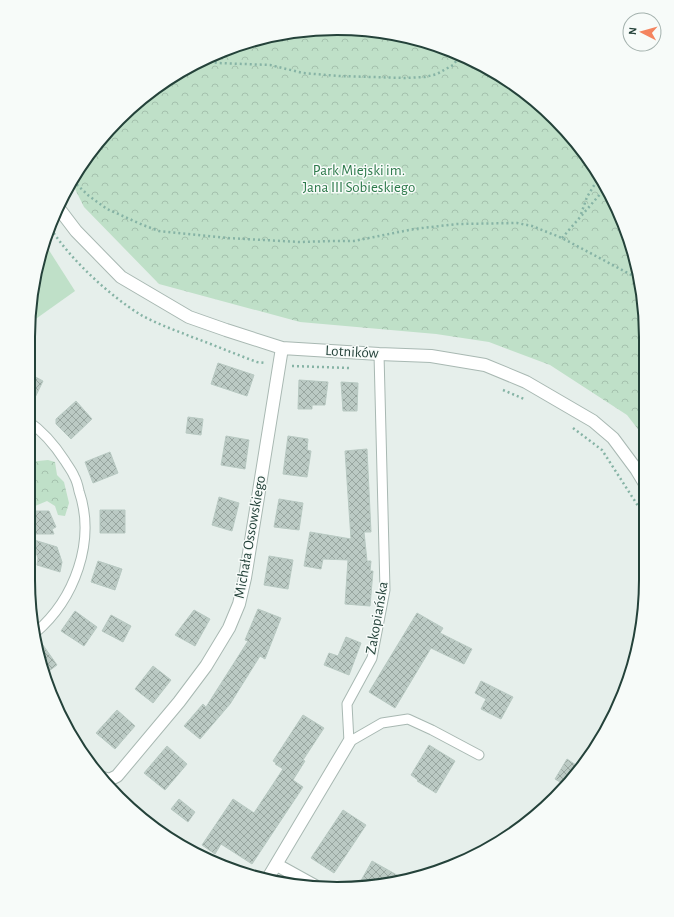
<svg xmlns="http://www.w3.org/2000/svg" width="674" height="917" font-family="'Alegreya Sans',sans-serif">
<style>
.green{fill:#bfe0c8}
.forest{fill:url(#forest-crowns)}
.building{fill:url(#building-cross-hatch);stroke:#b8c9c2}
.lines{fill:none;stroke-linecap:round;stroke-linejoin:round}
.lane-casing{stroke:#a8b8b2;stroke-width:11}
.street-casing{stroke:#a8b8b2;stroke-width:14}
.path{stroke:#86b3a5;stroke-width:2.5;stroke-dasharray:2 3;stroke-linecap:butt}
.lane{stroke:#fff;stroke-width:9}
.street{stroke:#fff;stroke-width:12}
.labels{text-anchor:middle;dominant-baseline:central;stroke-width:3;stroke-linejoin:round;paint-order:stroke}
.park-label{font-size:15px;fill:#2d7a4b;stroke:#f7fbf9}
.street-label{font-size:15px;fill:#24423a;stroke:#f7fbf9}
.rim{fill:none;stroke:#24423a;stroke-width:2}
</style>
<defs>
<pattern id="forest-crowns" width="20" height="18" patternUnits="userSpaceOnUse"><rect width="20" height="18" fill="#bfe0c8"/><path d="M2 6a3 3 0 1 1 6 0M12 15a3 3 0 1 1 6 0" fill="none" stroke="#a4c1ad"/></pattern>
<pattern id="building-cross-hatch" width="8" height="8" patternUnits="userSpaceOnUse"><rect width="8" height="8" fill="#bbcac4"/><path d="M0 0l8 8M0 8l8-8" fill="none" stroke="#98a6a0"/></pattern>
</defs>
<rect width="100%" height="100%" fill="#e6efeb"/>
<path class="green" d="M 45,244 L 75,291 L 30,323 L 38,257 Z"/>
<path class="forest" d="M 317,29 L 377,31 L 436,44 L 491,69 L 541,105 L 582,149 L 622,219 L 643,296 L 644,437 L 627,415 L 550,365 L 489,342 L 436,334 L 300,322 L 159,284 L 84,207 L 72,183 L 80,166 L 149,92 L 200,60 L 257,39 Z
M 48,460 L 55,462 L 57,475 L 64,482 L 69,503 L 65,516 L 58,515 L 55,506 L 47,501 L 28,509 L 28,462 Z"/>
<path class="building" d="M 218,363 L 254,375 L 247,396 L 211,384 Z
M 28,373 L 43,381 L 28,412 Z
M 299,380 L 328,382 L 325,405 L 312,405 L 312,409 L 298,409 Z
M 341,382 L 358,383 L 357,411 L 343,411 Z
M 76,401 L 92,419 L 71,439 L 56,424 L 56,419 Z
M 188,417 L 203,419 L 201,435 L 186,433 Z
M 226,436 L 249,440 L 245,469 L 221,465 Z
M 288,436 L 308,439 L 307,450 L 311,451 L 307,477 L 283,474 Z
M 367,449 L 371,532 L 364,532 L 367,561 L 371,561 L 370,571 L 373,571 L 370,606 L 345,604 L 348,560 L 323,559 L 321,569 L 304,566 L 310,532 L 351,539 L 345,451 Z
M 110,452 L 118,473 L 93,483 L 85,462 Z
M 219,497 L 239,503 L 232,531 L 212,525 Z
M 279,499 L 303,503 L 299,530 L 274,527 Z
M 100,510 L 125,510 L 125,533 L 100,533 Z
M 28,511 L 49,511 L 56,527 L 52,529 L 54,534 L 34,534 L 28,520 Z
M 31,539 L 57,547 L 62,562 L 60,572 L 37,565 L 38,558 Z
M 269,556 L 293,560 L 288,589 L 264,585 Z
M 98,561 L 122,569 L 115,590 L 91,582 Z
M 258,609 L 281,618 L 265,659 L 260,656 L 230,704 L 200,739 L 184,726 L 203,704 L 206,707 L 248,641 L 245,640 Z
M 194,610 L 210,619 L 195,646 L 175,635 Z
M 75,611 L 97,627 L 84,646 L 61,631 Z
M 417,613 L 443,628 L 440,633 L 472,649 L 464,664 L 431,648 L 395,708 L 369,692 Z
M 111,615 L 131,626 L 123,642 L 102,631 Z
M 346,637 L 361,643 L 349,675 L 324,665 L 329,653 L 338,656 Z
M 38,638 L 57,665 L 45,674 L 39,660 L 36,639 Z
M 153,666 L 171,680 L 153,703 L 135,689 Z
M 481,681 L 513,697 L 501,719 L 481,709 L 486,699 L 475,693 Z
M 117,710 L 135,726 L 115,749 L 96,733 Z
M 303,715 L 324,728 L 303,760 L 305,761 L 293,780 L 303,787 L 252,864 L 221,844 L 215,854 L 202,845 L 233,799 L 254,813 L 283,769 L 275,764 L 276,763 L 273,761 Z
M 429,745 L 455,761 L 436,793 L 417,781 L 418,780 L 411,775 Z
M 167,746 L 187,764 L 165,790 L 144,773 Z
M 567,759 L 582,769 L 565,785 L 555,779 Z
M 179,799 L 195,812 L 188,822 L 171,809 Z
M 343,810 L 366,825 L 334,873 L 311,858 Z
M 372,861 L 404,879 L 377,886 L 358,886 Z"/>
<g class="lines">
<defs>
<path id="lane" d="M 379,354 L 385,590 L 372,658 L 347,704 L 349,742 L 382,723 L 408,719 L 432,730 L 479,755
M 28,421 C 44,432 54,444 65,461 C 68,466 72,471 74,476 C 77,481 78,486 79,491 C 96,541 75,599 35,633"/>
<path id="street" d="M 60,210 L 76,231 L 121,277 L 189,317 L 226,330 L 282,348 L 379,354 L 431,356 L 485,365 L 526,382 L 593,421 L 613,438 L 636,469 L 645,484
M 103,778 L 109,780 L 117,776 L 179,702 L 206,666 L 229,628 L 239,604 L 245,578 L 282,348
M 277,865 L 315,886
M 268,878 L 349,742"/>
</defs>
<use href="#lane" class="lane-casing"/>
<use href="#street" class="street-casing"/>
<path class="path" d="M 200,60 L 218,63 L 270,65 L 303,73 L 339,76 L 405,78 L 425,77 L 437,74 L 453,65 L 461,55
M 73,181 L 89,196 L 107,209 L 143,225 L 159,231 L 227,238 L 300,242 L 332,241 L 354,241 L 414,229 L 457,224 L 517,223 L 532,226 L 562,238 L 639,279
M 581,214 L 587,197 L 599,177
M 51,229 C 71,260 110,296 141,315 C 157,324 175,330 192,337 C 214,345 235,354 257,362 L 265,363
M 562,238 L 602,192 L 607,191
M 292,366 L 349,368
M 503,390 L 524,399
M 573,428 L 602,450 L 640,509 L 645,521"/>
<use href="#lane" class="lane"/>
<use href="#street" class="street"/>
</g>
<g class="labels">
<g class="park-label">
<text x="359" y="170">Park Miejski im.<tspan x="359" dy="17">Jana III Sobieskiego</tspan></text>
</g>
<g class="street-label">
<text transform="translate(352 352) rotate(3)">Lotników</text>
<text transform="translate(250 537) rotate(-80)">Michała Ossowskiego</text>
<text transform="translate(377 618) rotate(-80)">Zakopiańska</text>
</g>
</g>
<path d="M0 0H674V917H0ZM337 35H337A302 302 0 0 1 639 337V580A302 302 0 0 1 337 882H337A302 302 0 0 1 35 580V337A302 302 0 0 1 337 35Z" fill="#f7fbf9" fill-rule="evenodd"/>
<path class="rim" d="M337 35H337A302 302 0 0 1 639 337V580A302 302 0 0 1 337 882H337A302 302 0 0 1 35 580V337A302 302 0 0 1 337 35Z"/>
<g transform="translate(642 32) rotate(276)"><circle r="19" fill="#f7fbf9" stroke="#a3b1ad"/>
<path d="M0-3L7 15L0 10L-7 15Z" fill="#f4845f"/>
<text y="-6" font-size="11" font-weight="bold" text-anchor="middle" fill="#24423a">N</text>
</g>
</svg>
